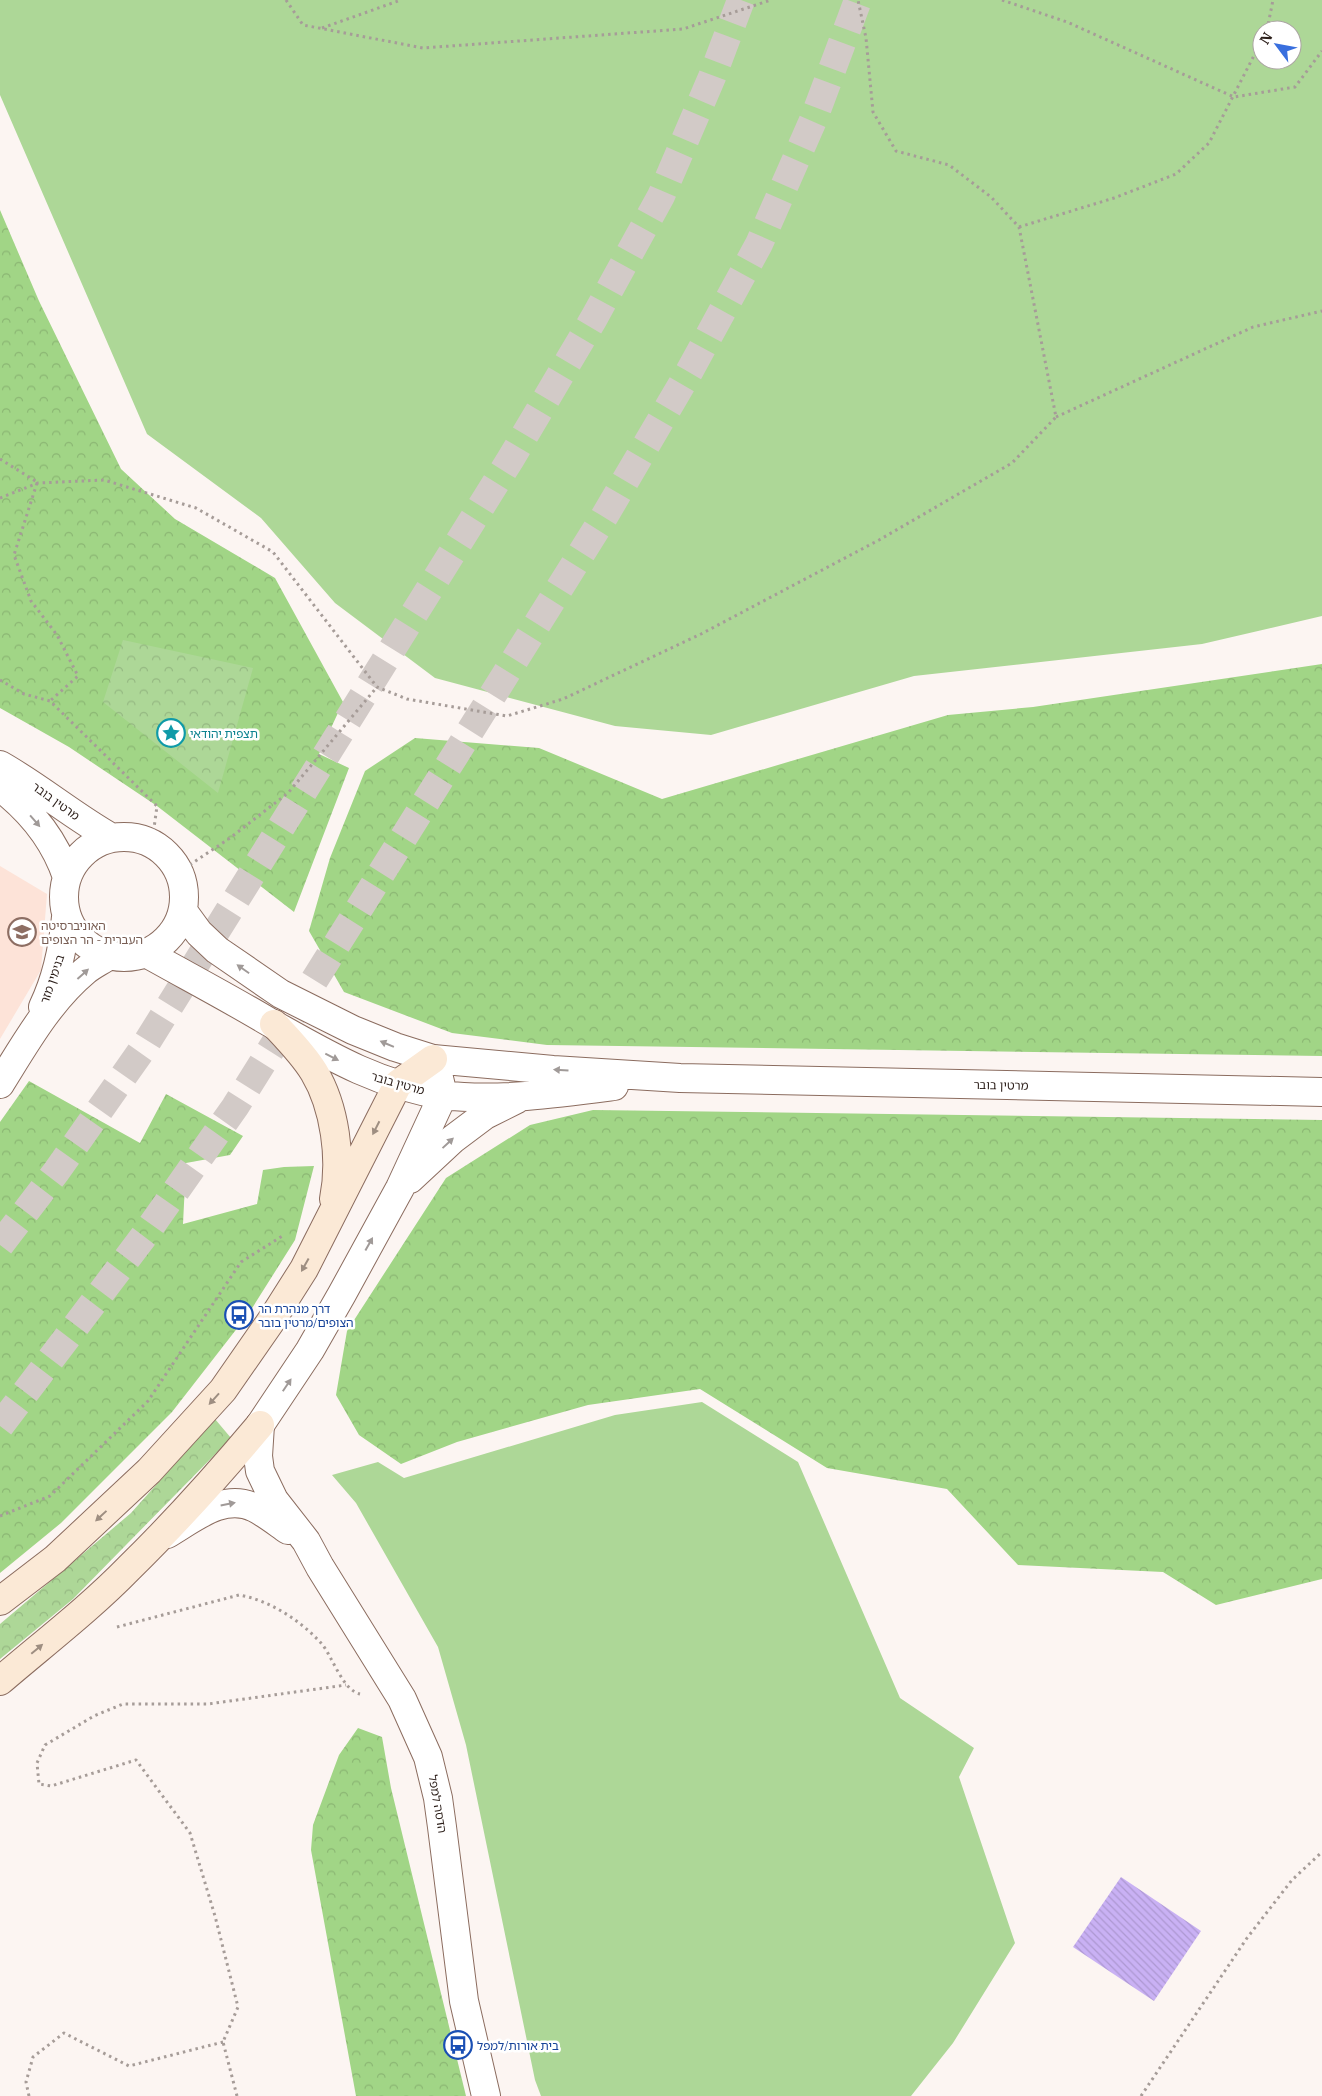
<svg xmlns="http://www.w3.org/2000/svg" width="1322" height="2096" font-family="'IBM Plex Serif','Noto Sans Hebrew',serif">
<style>
.built{fill:#fde3d8}
.green{fill:#add797;fill-rule:evenodd}
.forest{fill:url(#forest-crowns)}
.park{fill:url(#park-crowns)}
.building{fill:url(#building-back-hatch)}
.lines{fill:none;stroke-linecap:round;stroke-linejoin:round}
.secondary-tunnel{stroke:#d2cac7;stroke-width:28;stroke-dasharray:28 14;stroke-linecap:butt}
.minor-casing{stroke:#8b6c5f;stroke-width:30}
.tertiary-casing{stroke:#8b6c5f;stroke-width:30}
.secondary-casing{stroke:#8b6c5f;stroke-width:30}
.path{stroke:#a69c98;stroke-width:3;stroke-dasharray:2.5 4;stroke-linecap:butt}
.minor{stroke:#fff;stroke-width:28}
.tertiary{stroke:#fff;stroke-width:28}
.secondary{stroke:#fbe9d6;stroke-width:28}
.oneway{fill:#a09a98}
.oneway2{fill:#9e8e81}
.labels{text-anchor:middle;dominant-baseline:central;stroke-width:5;stroke-linejoin:round;paint-order:stroke}
.culture-label{font-size:12px;fill:#0d838f;stroke:#fff;text-anchor:start}
.street-label{font-size:12px;fill:#2c1f1a;stroke:#fff}
.education-label{font-size:12px;fill:#785e54;stroke:#fff;text-anchor:start}
.transit-label{font-size:12px;fill:#164399;stroke:#fff;text-anchor:start}
</style>
<defs>
<pattern id="forest-crowns" width="20" height="18" patternUnits="userSpaceOnUse" patternTransform="scale(1.25)"><rect width="20" height="18" fill="#a1d586"/><path d="M2 6a3 3 0 1 1 6 0M12 15a3 3 0 1 1 6 0" fill="none" stroke="#8bb673"/></pattern>
<pattern id="park-crowns" width="20" height="18" patternUnits="userSpaceOnUse" patternTransform="scale(1.25)"><rect width="20" height="18" fill="#add797"/><path d="M2 6a3 3 0 1 1 6 0M12 15a3 3 0 1 1 6 0" fill="none" stroke="#95b882"/></pattern>
<pattern id="building-back-hatch" width="6" height="6" patternUnits="userSpaceOnUse" patternTransform="scale(1.25)"><rect width="6" height="6" fill="#c9b1f4"/><path d="M-1 5l2 2M0 0l6 6M5-1l2 2" fill="none" stroke="#ad98d1"/></pattern>
</defs>
<rect width="100%" height="100%" fill="#fcf5f2"/>
<path class="built" d="M 0,866 L 47,894 L 41,970 L 0,1039 Z"/>
<path class="green" d="M 0,0 L 1322,0 L 1322,616 L 1202,644 L 914,676 L 711,735 L 615,726 L 435,678 L 335,603 L 261,518 L 147,434 L 0,95 ZM 1262,30 L 1292,30 L 1292,60 L 1262,60 Z
M 702,1402 L 798,1462 L 900,1698 L 974,1748 L 959,1777 L 1015,1943 L 953,2043 L 911,2096 L 541,2096 L 535,2080 L 466,1745 L 438,1647 L 356,1503 L 332,1475 L 378,1462 L 404,1478 L 615,1415 Z"/>
<path class="forest" d="M 0,210 L 39,301 L 121,469 L 175,519 L 275,578 L 343,702 L 319,754 L 349,768 L 294,912 L 157,806 L 69,747 L 0,708 Z
M 1322,664 L 1322,1056 L 547,1045 L 452,1033 L 344,992 L 309,931 L 330,858 L 365,771 L 415,738 L 539,748 L 662,799 L 948,715 L 1033,707 Z
M 29,1081 L 140,1143 L 166,1094 L 243,1136 L 230,1155 L 186,1163 L 183,1224 L 257,1204 L 263,1170 L 284,1167 L 314,1166 L 295,1240 L 249,1313 L 172,1412 L 61,1523 L 0,1573 L 0,1122 Z
M 593,1110 L 1322,1120 L 1322,1579 L 1216,1605 L 1163,1572 L 1018,1565 L 947,1489 L 827,1468 L 700,1389 L 588,1405 L 457,1442 L 401,1464 L 359,1435 L 336,1395 L 347,1331 L 446,1178 L 530,1125 Z
M 358,1728 L 382,1737 L 391,1788 L 466,2096 L 356,2096 L 311,1850 L 313,1825 L 339,1755 Z"/>
<path class="park" d="M 123,640 L 253,668 L 218,793 L 103,702 Z
M 215,1419 L 231,1438 L 73,1599 L 0,1659 L 0,1624 L 131,1513 Z"/>
<path class="building" d="M 1121,1877 L 1201,1931 L 1154,2001 L 1073,1947 Z"/>
<g class="lines">
<path class="secondary-tunnel" d="M 0,1245 L 56,1172 L 144,1047 L 510,460 L 594,318 L 661,196 L 712,77 L 741,0
M 0,1426 L 144,1236 L 235,1107 L 604,517 L 689,372 L 759,244 L 814,118 L 858,0"/>
<defs>
<path id="minor" d="M 260,1425 L 258,1456 L 260,1471 L 274,1500 L 306,1541 L 320,1567 L 402,1699 L 428,1757 L 438,1798 L 442,1827 L 464,2001 L 486,2096
M 167,1534 C 193,1519 224,1492 255,1508 C 267,1514 278,1523 288,1530"/>
<path id="tertiary" d="M 0,765 C 39,787 73,816 112,838
M 0,787 C 30,810 55,841 67,877
M64 897a60 60 0 1 1 120 0a60 60 0 1 1-120 0Z
M 183,911 L 199,933 L 217,950 L 281,994 L 353,1030 L 395,1047 L 433,1059 L 553,1070 L 680,1078 L 1322,1092
M 146,953 C 187,976 229,998 269,1022 C 326,1054 377,1085 443,1095 C 496,1102 561,1093 614,1086
M 43,1007 C 57,978 63,949 66,917
M 0,1084 C 25,1044 49,1001 85,971 C 92,965 101,961 108,956
M 410,1179 L 453,1139 L 485,1115 L 517,1099
M 260,1425 L 310,1350 L 342,1294 L 400,1188 L 443,1095 L 439,1078"/>
<path id="secondary" d="M 274,1024 C 288,1039 303,1054 314,1072 C 335,1107 342,1159 334,1199
M 0,1601 L 55,1559 L 149,1471 L 223,1390 L 271,1321 L 304,1269 L 398,1084 L 433,1059
M 0,1681 C 43,1644 89,1609 129,1568 C 175,1523 218,1475 260,1425"/>
</defs>
<use href="#minor" class="minor-casing"/>
<use href="#tertiary" class="tertiary-casing"/>
<use href="#secondary" class="secondary-casing"/>
<path class="path" d="M 286,0 L 303,25 L 423,48 L 683,29 L 771,0
M 1002,0 L 1067,22 L 1234,97 L 1295,87 L 1322,51
M 322,28 L 401,0
M 1267,30 L 1273,0
M 1019,227 L 1114,198 L 1176,174 L 1209,143 L 1262,40
M 1056,417 L 1253,327 L 1322,311
M 0,459 L 37,482
M 37,483 L 14,555 L 31,601 L 57,635 L 78,676 L 50,701
M 0,498 L 38,483 L 104,480 L 196,508 L 273,552 L 377,687 L 407,699 L 507,716 L 563,699 L 701,634 L 879,540 L 1012,463 L 1056,417 L 1019,227 L 991,197 L 949,165 L 896,151 L 873,112 L 866,38 L 858,0
M 0,680 L 24,694 L 50,701 L 157,806 L 152,843
M 179,872 L 230,838 L 288,793 L 377,687
M 0,1516 L 50,1496 L 148,1401 L 241,1262 L 284,1235
M 117,1627 L 239,1595 C 269,1600 300,1620 321,1643 C 332,1655 342,1690 360,1694
M 29,2096 L 26,2082 L 33,2057 L 64,2033 L 129,2066 L 223,2042
M 237,2096 L 223,2042 L 238,2007 L 215,1916 L 190,1833 L 136,1760 L 51,1786 L 39,1784 L 37,1763 L 45,1745 L 94,1716 L 123,1704 L 208,1704 L 346,1685
M 1141,2096 L 1247,1938 L 1292,1880 L 1322,1852"/>
<use href="#minor" class="minor"/>
<use href="#tertiary" class="tertiary"/>
<use href="#secondary" class="secondary"/>
</g>
<defs><path id="oneway-solid" d="M-6-.8H1V-3.2L6.5 0L1 3.2V.8H-6Z" transform="scale(1.25)"/></defs>
<g class="oneway">
<use href="#oneway-solid" transform="translate(35 821) rotate(49)"/>
<use href="#oneway-solid" transform="translate(243 969) rotate(-145)"/>
<use href="#oneway-solid" transform="translate(83 974) rotate(-42)"/>
<use href="#oneway-solid" transform="translate(387 1044) rotate(-157)"/>
<use href="#oneway-solid" transform="translate(332 1057) rotate(27)"/>
<use href="#oneway-solid" transform="translate(561 1070) rotate(-176)"/>
<use href="#oneway-solid" transform="translate(448 1143) rotate(-43)"/>
<use href="#oneway-solid" transform="translate(369 1244) rotate(-61)"/>
<use href="#oneway-solid" transform="translate(287 1385) rotate(-56)"/>
<use href="#oneway-solid" transform="translate(228 1504) rotate(-11)"/>
</g>
<g class="oneway2">
<use href="#oneway-solid" transform="translate(376 1128) rotate(117)"/>
<use href="#oneway-solid" transform="translate(305 1265) rotate(119)"/>
<use href="#oneway-solid" transform="translate(214 1399) rotate(132)"/>
<use href="#oneway-solid" transform="translate(101 1516) rotate(137)"/>
<use href="#oneway-solid" transform="translate(37 1649) rotate(-40)"/>
</g>
<defs>
<symbol id="sight-ring" viewBox="-11 -11 22 22"><circle r="9.5" fill="#fff" stroke="#0f9aa8" stroke-width="1.5"/><path d="M0-6L1.8-2.2L6-1.7L2.9 1.2L3.7 5.4L0 3.3L-3.7 5.4L-2.9 1.2L-6-1.7L-1.8-2.2Z" fill="#0f9aa8"/></symbol>
<symbol id="university-ring" viewBox="-11 -11 22 22"><circle r="9.5" fill="#fff" stroke="#8d6e63" stroke-width="1.5"/><path d="M0-5L7-2L0 1L-7-2ZM-4 1L0 2.5L4 1V4Q0 6-4 4Z" fill="#8d6e63"/></symbol>
<symbol id="bus-ring" viewBox="-11 -11 22 22"><circle r="9.5" fill="#fff" stroke="#1a4fb4" stroke-width="1.5"/><path d="M-5-6H5V4H4V6H2V4H-2V6H-4V4H-5ZM-3.5-4V0h7V-4ZM-3.5 1.2v1.5H-2V1.2ZM2 1.2v1.5H3.5V1.2Z" fill="#1a4fb4"/></symbol>
</defs>
<g fill-rule="evenodd">
<use href="#sight-ring" x="155" y="717" width="32" height="32"/>
<use href="#university-ring" x="6" y="916" width="32" height="32"/>
<use href="#bus-ring" x="223" y="1299" width="32" height="32"/>
<use href="#bus-ring" x="442" y="2029" width="32" height="32"/>
</g>
<g class="labels">
<g class="culture-label">
<text x="190" y="733">תצפית יהודאי</text>
</g>
<g class="street-label">
<text transform="translate(56 801) rotate(36)">מרטין בובר</text>
<text transform="translate(52 979) rotate(-71)">בנימין מזר</text>
<text transform="translate(398 1083) rotate(16)">מרטין בובר</text>
<text transform="translate(1001 1085) rotate(1)">מרטין בובר</text>
<text transform="translate(438 1804) rotate(80)">הדסה למפל</text>
</g>
<g class="education-label">
<text x="41" y="925">האוניברסיטה<tspan x="41" dy="14">העברית - הר הצופים</tspan></text>
</g>
<g class="transit-label">
<text x="258" y="1308">דרך מנהרת הר<tspan x="258" dy="14">הצופים/מרטין בובר</tspan></text>
<text x="477" y="2045">בית אורות/למפל</text>
</g>
</g>
<g transform="translate(1277 45) rotate(302)"><circle r="24" fill="#ffffff" stroke="#aba5a3"/>
<path d="M0-4L9 19L0 12L-9 19Z" fill="#396fde"/>
<text y="-8" font-size="14" font-weight="bold" text-anchor="middle" fill="#2c1f1a">N</text>
</g>
</svg>
